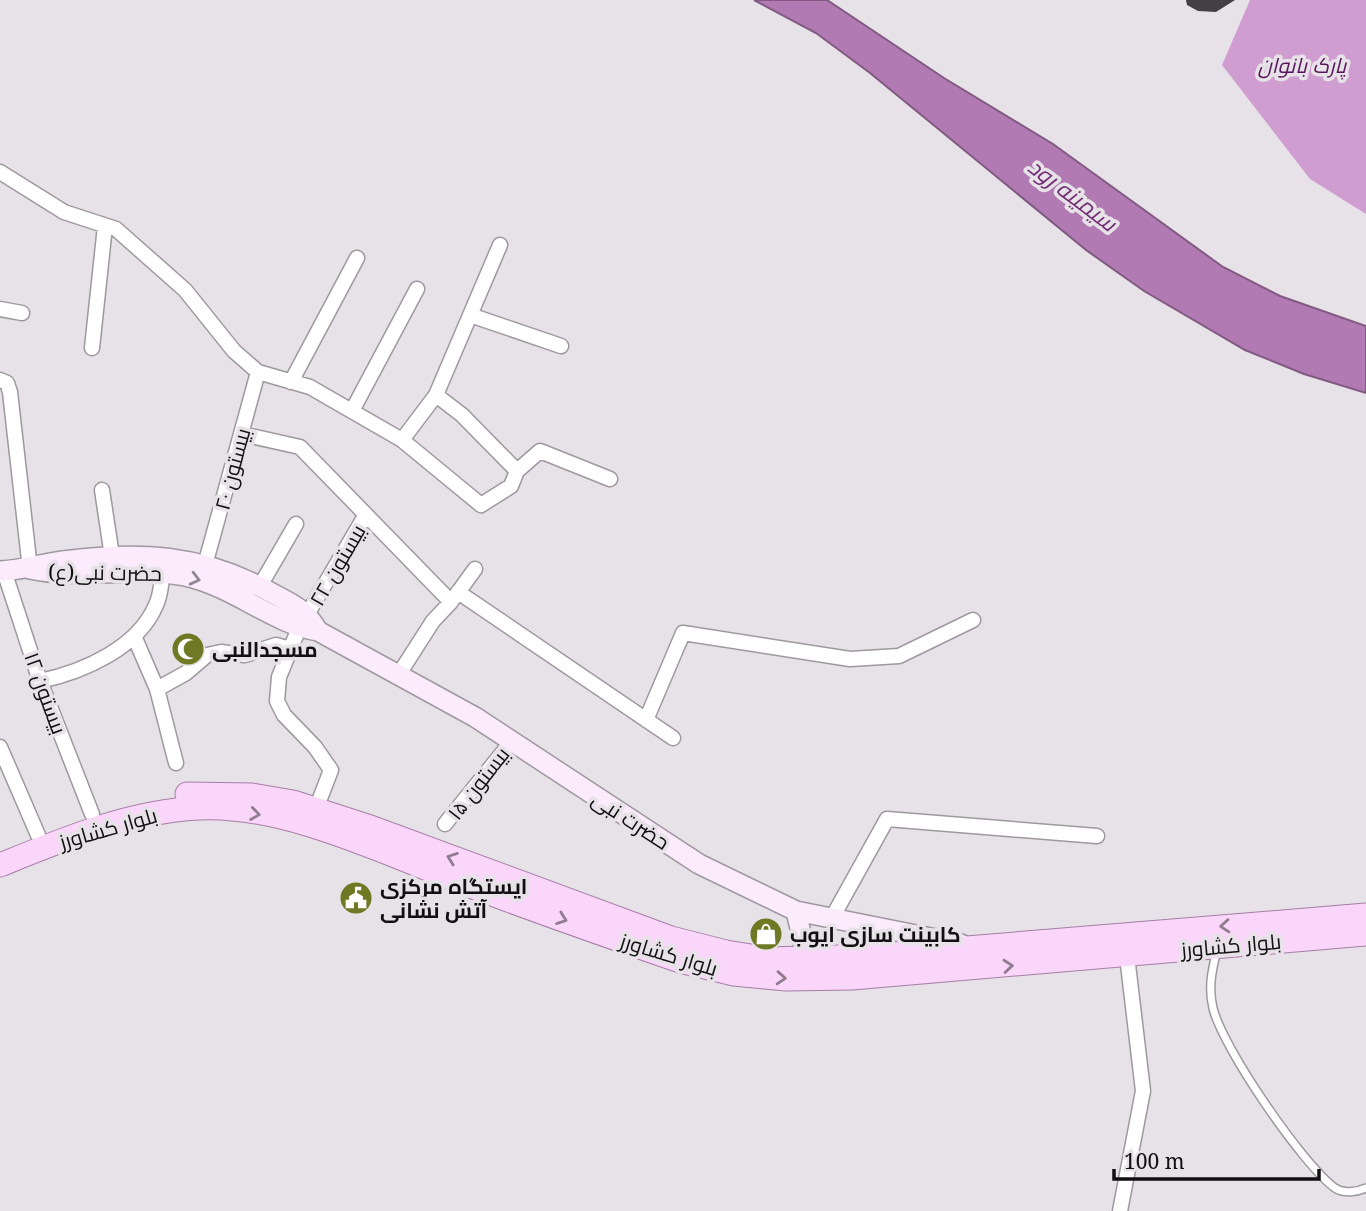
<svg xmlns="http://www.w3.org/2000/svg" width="1366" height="1211" font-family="'Noto Serif',Cairo,serif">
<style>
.green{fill:#cf9dd0}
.water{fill:#b17ab3;stroke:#815a82;stroke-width:2}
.building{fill:#443f44}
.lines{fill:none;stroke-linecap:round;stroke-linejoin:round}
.lane-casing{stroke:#9e999e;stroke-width:10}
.street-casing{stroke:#9e999e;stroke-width:17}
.secondary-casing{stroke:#9e999e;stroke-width:22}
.primary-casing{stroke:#a67ea6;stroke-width:25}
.lane{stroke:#fff;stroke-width:7}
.street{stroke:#fff;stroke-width:14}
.secondary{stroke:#fceafd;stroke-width:19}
.primary{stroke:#fad6fa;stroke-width:23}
.oneway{stroke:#928793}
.oneway2{stroke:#917c91}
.labels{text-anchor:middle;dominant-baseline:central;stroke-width:7;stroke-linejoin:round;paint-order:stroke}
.park-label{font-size:21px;font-style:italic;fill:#58145c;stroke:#e7e2e7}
.street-label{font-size:21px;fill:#110f11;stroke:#e7e2e7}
.poi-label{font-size:21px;font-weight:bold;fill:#110f11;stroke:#e7e2e7;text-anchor:start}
.water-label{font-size:23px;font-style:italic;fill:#722e75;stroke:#e7e2e7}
</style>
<rect width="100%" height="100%" fill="#e7e2e7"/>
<path class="green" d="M 1250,0 L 1366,0 L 1366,214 L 1310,179 L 1222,65 Z"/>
<path class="water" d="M 754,0 L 827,0 L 944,78 L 1053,144 L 1223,267 L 1280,296 L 1366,326 L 1366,393 L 1304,374 L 1245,350 L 1144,291 L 1086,250 L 870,73 L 816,33 Z"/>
<path class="building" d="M 1186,0 L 1235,0 L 1216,12 L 1198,11 L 1187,5 Z"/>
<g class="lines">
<defs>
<path id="lane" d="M 1217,950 C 1212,970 1208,987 1213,1008 C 1222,1047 1303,1165 1335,1188 C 1344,1194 1357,1192 1366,1188"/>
<path id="street" d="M 0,172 L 64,212 L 116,229 L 185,290 L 234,351 L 258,372 L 310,387 L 402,440 L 481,505 L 511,486 L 517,471 L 462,415 L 436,395 L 402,440
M 0,309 L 22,313
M 470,315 L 561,346
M 92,348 L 105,226
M 0,380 L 7,383 L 10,392 L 30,569
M 291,382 L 357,258
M 436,395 L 500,245
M 352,411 L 417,289
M 242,434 L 300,447 L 451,602 L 433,621 L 399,674
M 517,471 L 540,451 L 610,479
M 102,490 L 112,556
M 205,565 L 258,372
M 4,571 L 40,681 L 92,814
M 260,586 L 296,524
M 458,592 L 673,738
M 454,598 L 475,569
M 308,613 L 365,516
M 299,628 L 279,677 L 277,701 L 284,715 L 315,747 L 331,770 L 316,809
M 134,636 L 157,689
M 40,681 C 83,672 138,648 156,605 C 161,595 161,583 163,572
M 646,720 L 683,633 L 850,659 L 899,656 L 973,620
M 0,747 L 38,835
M 176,763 L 157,689 L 186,673 L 207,655 L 221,652 L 245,655 L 276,645 L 290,649
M 445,824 L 512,741
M 832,918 L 887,819 L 1097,836
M 1120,1211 L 1143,1091 L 1127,956"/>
<path id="secondary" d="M 30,569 C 81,580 133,566 185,576 C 235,587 273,624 318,631 L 475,717 L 699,864 L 796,911 L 961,944
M 0,571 C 22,570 41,564 63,561 C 138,551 202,554 270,592 C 292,604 305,608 318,631
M 796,911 L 807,959"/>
<path id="primary" d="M 187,794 L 252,795 L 293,802 L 373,828 L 671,938 L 726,952 L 770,959 L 869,956 L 1366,915
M 0,865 C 64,839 128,812 198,808 C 288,803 397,859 481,890 C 547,915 614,938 680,961 L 734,974 L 786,979 L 852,978 L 1366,934"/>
</defs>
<use href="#lane" class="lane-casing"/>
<use href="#street" class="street-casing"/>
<use href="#secondary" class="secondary-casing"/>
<use href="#primary" class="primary-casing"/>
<use href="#lane" class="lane"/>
<use href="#street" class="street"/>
<use href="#secondary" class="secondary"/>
<use href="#primary" class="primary"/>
</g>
<defs><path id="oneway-chevron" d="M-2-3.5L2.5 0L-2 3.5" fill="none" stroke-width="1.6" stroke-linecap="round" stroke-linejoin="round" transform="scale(1.75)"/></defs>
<use class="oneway" href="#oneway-chevron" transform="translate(195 579) rotate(14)"/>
<g class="oneway2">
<use href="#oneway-chevron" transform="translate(255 814) rotate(8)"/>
<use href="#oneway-chevron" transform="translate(452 858) rotate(-160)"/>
<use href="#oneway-chevron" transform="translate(562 919) rotate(20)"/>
<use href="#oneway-chevron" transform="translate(1225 926) rotate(176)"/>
<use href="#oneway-chevron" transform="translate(1008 966) rotate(-5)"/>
<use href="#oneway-chevron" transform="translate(781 978) rotate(4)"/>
</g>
<defs>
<symbol id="mosque-disc" viewBox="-11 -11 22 22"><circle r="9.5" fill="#6f7924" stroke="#e7e2e7"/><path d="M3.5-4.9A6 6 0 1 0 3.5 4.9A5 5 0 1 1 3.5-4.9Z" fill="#fff"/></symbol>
<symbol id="civic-disc" viewBox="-11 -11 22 22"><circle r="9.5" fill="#6f7924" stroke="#e7e2e7"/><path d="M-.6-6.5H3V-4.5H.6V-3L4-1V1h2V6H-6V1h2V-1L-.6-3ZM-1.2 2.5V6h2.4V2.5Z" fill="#fff"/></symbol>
<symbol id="shop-disc" viewBox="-11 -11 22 22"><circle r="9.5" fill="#6f7924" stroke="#e7e2e7"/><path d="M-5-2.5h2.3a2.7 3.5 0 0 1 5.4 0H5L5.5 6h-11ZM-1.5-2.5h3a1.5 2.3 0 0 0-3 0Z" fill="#fff"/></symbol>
</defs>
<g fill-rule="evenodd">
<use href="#mosque-disc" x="169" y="630" width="38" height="38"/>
<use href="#civic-disc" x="337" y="879" width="38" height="38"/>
<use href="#shop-disc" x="747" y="915" width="38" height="38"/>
</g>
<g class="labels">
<g class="park-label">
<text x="1302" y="65">پارک بانوان</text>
</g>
<g class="street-label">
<text transform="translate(232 469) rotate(-75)">بیستون ۲۰</text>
<text transform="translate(337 565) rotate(-60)">بیستون ۲۲</text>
<text transform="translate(105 572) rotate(1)">حضرت نبی(ع)</text>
<text transform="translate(46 693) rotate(70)">بیستون ۱۲</text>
<text transform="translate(478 783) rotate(-52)">بیستون ۱۵</text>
<text transform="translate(631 820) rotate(33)">حضرت نبی</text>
<text transform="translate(108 828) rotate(-16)">بلوار کشاورز</text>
<text transform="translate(1231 945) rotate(-5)">بلوار کشاورز</text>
<text transform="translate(669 954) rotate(17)">بلوار کشاورز</text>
</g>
<g class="poi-label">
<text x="212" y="649">مسجدالنبی</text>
<text x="380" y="886">ایستگاه مرکزی<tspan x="380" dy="24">آتش نشانی</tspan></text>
<text x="790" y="934">کابینت سازی ایوب</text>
</g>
<g class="water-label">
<text transform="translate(1073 194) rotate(37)">سیمینه رود</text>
</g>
</g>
<path d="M1114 1169v10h205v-10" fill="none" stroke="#110f11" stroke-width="3.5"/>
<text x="1124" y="1169" font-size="21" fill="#110f11" stroke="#e7e2e7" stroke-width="5" paint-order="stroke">100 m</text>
</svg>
